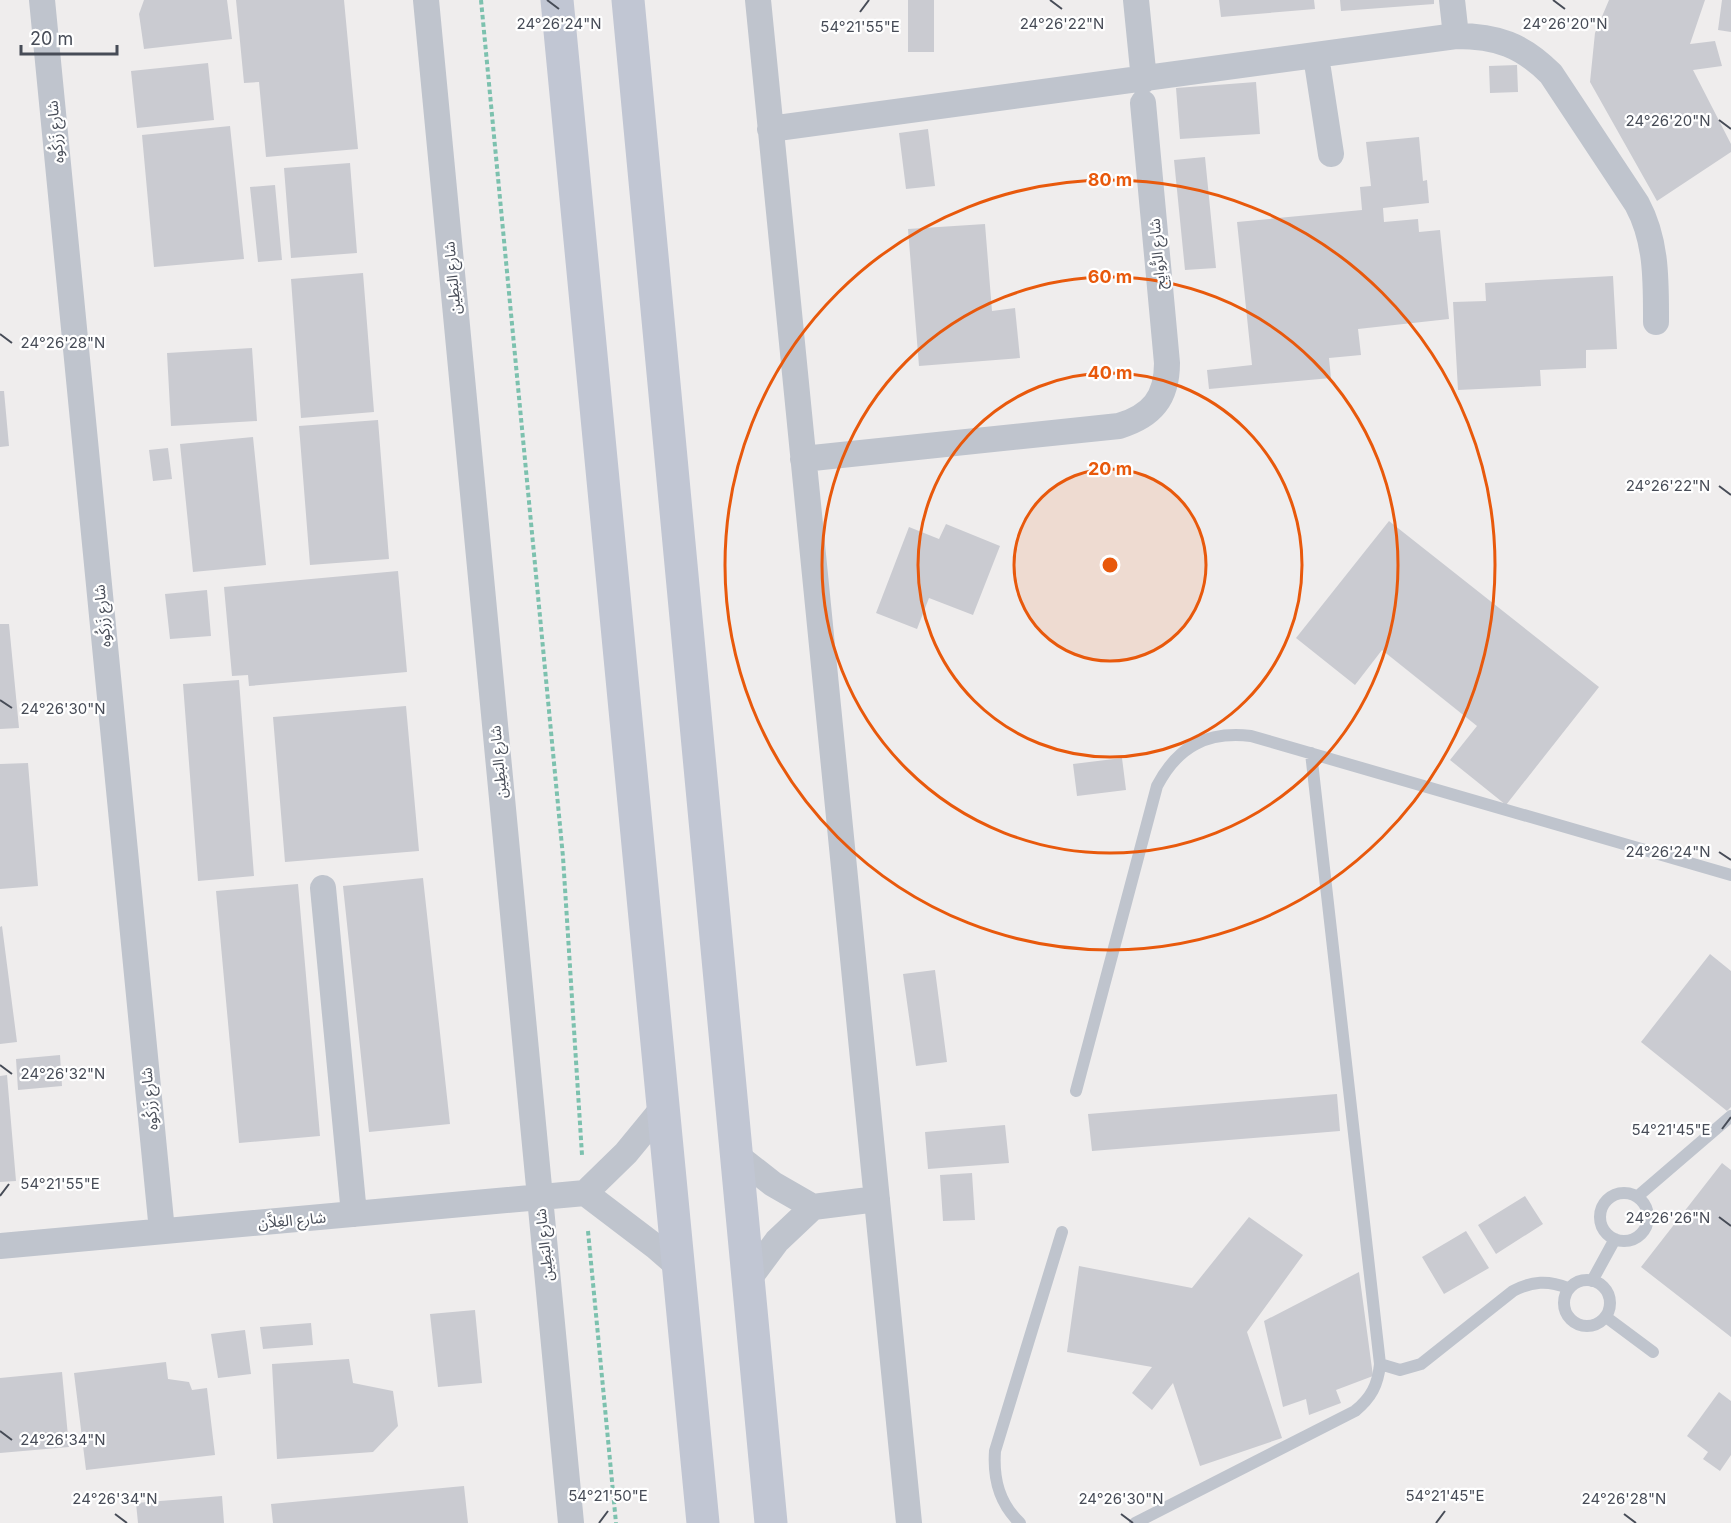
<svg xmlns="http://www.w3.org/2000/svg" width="1731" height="1523" font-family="Inter,'Noto Sans Arabic',sans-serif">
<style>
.building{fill:#cacbd1}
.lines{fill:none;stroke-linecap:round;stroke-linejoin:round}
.path{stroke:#7cc1ae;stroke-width:4;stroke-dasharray:4.5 3;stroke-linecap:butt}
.lane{stroke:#bfc4cd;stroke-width:12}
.street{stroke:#bfc4cd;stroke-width:26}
.secondary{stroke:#c1c6d3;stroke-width:33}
.ticks{fill:none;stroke:#474c57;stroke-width:2}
.ring{fill:none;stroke:#e8590c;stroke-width:3}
.labels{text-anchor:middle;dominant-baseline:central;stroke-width:4.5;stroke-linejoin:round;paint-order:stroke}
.street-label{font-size:15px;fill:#474c57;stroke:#fff}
.ticks-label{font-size:15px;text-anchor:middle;fill:#474c57;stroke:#fff;stroke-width:4.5;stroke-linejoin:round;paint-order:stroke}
.centre{fill:#e8590c;stroke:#fff;stroke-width:3}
.ring-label{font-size:18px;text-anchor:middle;font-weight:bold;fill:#e8590c;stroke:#fff;stroke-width:4.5;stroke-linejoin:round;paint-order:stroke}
</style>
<rect width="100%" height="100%" fill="#efeded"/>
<path class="building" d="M 144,0 L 227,0 L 232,39 L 144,49 L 139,14 Z
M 236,0 L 344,0 L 358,149 L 266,157 L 259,82 L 244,83 Z
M 908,0 L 934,0 L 934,52 L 908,52 Z
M 1219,0 L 1314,0 L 1315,9 L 1221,17 Z
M 1340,0 L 1434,0 L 1434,4 L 1341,11 Z
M 1609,0 L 1705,0 L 1690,44 L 1715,41 L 1722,66 L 1693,70 L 1731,144 L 1731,152 L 1657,201 L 1590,82 L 1595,33 Z
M 1722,0 L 1731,0 L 1731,32 L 1718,30 Z
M 208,63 L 214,120 L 137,128 L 131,71 Z
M 1517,65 L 1518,92 L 1490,93 L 1489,66 Z
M 1256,82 L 1260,134 L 1180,139 L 1176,88 Z
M 230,126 L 244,259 L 154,267 L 142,135 Z
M 928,129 L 935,186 L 906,189 L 899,133 Z
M 1419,137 L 1423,181 L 1427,180 L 1429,203 L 1383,208 L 1384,222 L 1418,219 L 1419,232 L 1440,230 L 1449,319 L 1358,329 L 1361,355 L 1329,358 L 1331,378 L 1209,389 L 1207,370 L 1252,365 L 1237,222 L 1362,210 L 1360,187 L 1371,186 L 1366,142 Z
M 1205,157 L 1216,268 L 1185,270 L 1174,160 Z
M 350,163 L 357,253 L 291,258 L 284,168 Z
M 275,185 L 282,260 L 258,262 L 250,187 Z
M 985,224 L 992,311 L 1015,308 L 1020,358 L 919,366 L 908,229 Z
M 363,273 L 374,412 L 301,418 L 291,279 Z
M 1613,276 L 1617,349 L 1586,350 L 1586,368 L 1540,370 L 1541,386 L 1458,390 L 1453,302 L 1486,301 L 1485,283 Z
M 252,348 L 257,421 L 171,426 L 167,353 Z
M 0,391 L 4,391 L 9,446 L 0,447 Z
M 378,420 L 389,559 L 310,565 L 299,426 Z
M 253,437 L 266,565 L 193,572 L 180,444 Z
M 168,448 L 172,479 L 153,481 L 149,450 Z
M 1389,521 L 1599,687 L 1506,805 L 1450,760 L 1477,726 L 1382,650 L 1355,685 L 1296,638 Z
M 946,524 L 1000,546 L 973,615 L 929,598 L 917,629 L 876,613 L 909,527 L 939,539 Z
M 398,571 L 407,672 L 249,686 L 248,675 L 232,676 L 224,587 Z
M 207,590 L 211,636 L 170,639 L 165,594 Z
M 0,624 L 9,624 L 19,728 L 0,729 Z
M 239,680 L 254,876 L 198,881 L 183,684 Z
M 406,706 L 419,851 L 285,862 L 273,717 Z
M 1122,758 L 1126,790 L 1077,796 L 1073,764 Z
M 28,763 L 38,886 L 0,889 L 0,764 Z
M 423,878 L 450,1124 L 369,1132 L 343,886 Z
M 298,884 L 320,1136 L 239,1143 L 216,891 Z
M 2,926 L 17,1042 L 0,1044 L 0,927 Z
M 1710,954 L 1731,971 L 1731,1107 L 1727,1111 L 1641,1042 Z
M 935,970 L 947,1062 L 916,1066 L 903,974 Z
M 60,1055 L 62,1086 L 18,1090 L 16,1059 Z
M 7,1075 L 16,1181 L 0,1182 L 0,1076 Z
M 1337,1094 L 1340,1131 L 1092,1151 L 1088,1114 Z
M 1005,1125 L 1009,1163 L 928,1169 L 925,1132 Z
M 1722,1163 L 1731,1170 L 1731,1337 L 1641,1267 Z
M 972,1173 L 975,1220 L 943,1221 L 940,1175 Z
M 1525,1196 L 1543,1224 L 1496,1254 L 1478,1225 Z
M 1249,1217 L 1303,1255 L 1247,1332 L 1282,1438 L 1200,1466 L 1173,1383 L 1152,1410 L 1132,1393 L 1152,1367 L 1067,1352 L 1079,1266 L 1192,1288 Z
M 1466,1231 L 1489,1268 L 1444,1294 L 1422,1257 Z
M 1359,1272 L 1373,1376 L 1336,1390 L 1341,1403 L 1309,1415 L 1306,1399 L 1283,1407 L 1264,1321 Z
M 475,1310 L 482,1383 L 438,1387 L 430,1314 Z
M 311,1323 L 313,1345 L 263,1349 L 260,1327 Z
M 245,1330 L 251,1374 L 218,1378 L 211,1334 Z
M 349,1359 L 353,1383 L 393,1391 L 398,1426 L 373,1452 L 277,1459 L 272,1364 Z
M 166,1362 L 168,1379 L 189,1382 L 192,1390 L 207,1388 L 215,1455 L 86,1470 L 74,1373 Z
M 62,1372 L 69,1447 L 0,1453 L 0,1378 Z
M 1719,1392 L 1731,1401 L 1731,1455 L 1720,1471 L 1703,1459 L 1708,1452 L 1687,1436 Z
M 464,1486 L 468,1523 L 273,1523 L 271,1504 Z
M 222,1496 L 224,1523 L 138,1523 L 136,1503 Z"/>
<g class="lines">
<path class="path" d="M 481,0 L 563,857 L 582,1155
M 588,1231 L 616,1523"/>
<path class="lane" d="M 1076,1091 L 1157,786 C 1178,746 1207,731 1251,736 L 1731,875
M1600 1217a24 24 0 1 1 48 0a24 24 0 1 1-48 0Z
M 1638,1196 L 1731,1116
M1564 1303a23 23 0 1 1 46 0a23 23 0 1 1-46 0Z
M 1592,1281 L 1615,1239
M 1606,1317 L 1653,1352
M 1380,1364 L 1400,1370 L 1421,1364 L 1513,1291 C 1532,1281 1548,1280 1568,1288
M 1020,1523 C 999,1503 993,1479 995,1451 L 1062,1232
M 1135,1523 L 1355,1411 C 1371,1398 1378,1385 1380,1364 L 1311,753"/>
<path class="street" d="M 42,0 L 162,1231
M 426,0 L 571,1523
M 758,0 L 909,1523
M 1136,0 L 1144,80
M 1452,0 L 1456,36
M 1316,56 L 1331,154
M 770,129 L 1456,36 C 1497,36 1522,45 1551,74 L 1637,204 C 1657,241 1656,281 1656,322
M 803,459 L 1119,426 C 1152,416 1167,398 1167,363 L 1143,103
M 323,888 L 354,1214
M 736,1155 L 773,1184 L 813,1207
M 585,1193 L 656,1247 L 678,1266
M 0,1246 L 585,1193 L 626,1153 L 663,1108
M 748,1280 L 777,1241 L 813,1207 L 877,1199"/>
<path class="secondary" d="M 557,0 L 703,1523
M 628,0 L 771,1523"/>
</g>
<path class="ticks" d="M 547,0 L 559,9M 1050,0 L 1062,9M 1553,0 L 1565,9M 860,12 L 869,0M 1719,120 L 1731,129M 0,334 L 12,343M 1719,486 L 1731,495M 0,700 L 12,708M 1719,852 L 1731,860M 0,1065 L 12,1074M 1722,1129 L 1731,1117M 0,1196 L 9,1184M 1719,1217 L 1731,1226M 0,1431 L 12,1440M 115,1514 L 127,1523M 1121,1514 L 1133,1523M 1624,1514 L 1636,1523M 599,1523 L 608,1511M 1436,1523 L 1445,1511"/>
<circle cx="1110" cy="565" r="96" fill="#e8590c" fill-opacity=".12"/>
<g class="ring">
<circle cx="1110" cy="565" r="96"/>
<circle cx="1110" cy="565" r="192"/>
<circle cx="1110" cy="565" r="288"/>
<circle cx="1110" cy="565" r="385"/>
</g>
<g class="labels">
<g class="street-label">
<text transform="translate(55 132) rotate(-96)">شارع زَركُوه</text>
<text transform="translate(1157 254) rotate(-95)">شارع الرُّوايِح</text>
<text transform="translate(452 278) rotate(-95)">شارع البَطِين</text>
<text transform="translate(102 616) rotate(-96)">شارع زَركُوه</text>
<text transform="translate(498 762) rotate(-95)">شارع البَطِين</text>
<text transform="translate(149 1099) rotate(-96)">شارع زَركُوه</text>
<text transform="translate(292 1220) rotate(-5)">شارع الغِلاَّن</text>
<text transform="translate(544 1245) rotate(-96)">شارع البَطِين</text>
</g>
</g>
<g class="ticks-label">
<text x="559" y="29">24°26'24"N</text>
<text x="1062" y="29">24°26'22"N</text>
<text x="1565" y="29">24°26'20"N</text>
<text x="860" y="32">54°21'55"E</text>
<text x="1668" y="126">24°26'20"N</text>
<text x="63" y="348">24°26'28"N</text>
<text x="1668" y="491">24°26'22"N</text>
<text x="63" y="714">24°26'30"N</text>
<text x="1668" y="857">24°26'24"N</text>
<text x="63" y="1079">24°26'32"N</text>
<text x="1671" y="1135">54°21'45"E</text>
<text x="60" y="1189">54°21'55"E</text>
<text x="1668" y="1223">24°26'26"N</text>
<text x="63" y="1445">24°26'34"N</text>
<text x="608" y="1501">54°21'50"E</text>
<text x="1445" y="1501">54°21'45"E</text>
<text x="115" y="1504">24°26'34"N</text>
<text x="1121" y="1504">24°26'30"N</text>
<text x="1624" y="1504">24°26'28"N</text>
</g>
<circle cx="1110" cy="565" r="9" class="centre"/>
<g class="ring-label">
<text x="1110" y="186">80 m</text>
<text x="1110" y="283">60 m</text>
<text x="1110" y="379">40 m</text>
<text x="1110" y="475">20 m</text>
</g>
<path d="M21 45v9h96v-9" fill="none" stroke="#474c57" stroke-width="3"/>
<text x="30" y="45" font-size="18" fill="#474c57" stroke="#ffffff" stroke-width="4.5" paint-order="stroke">20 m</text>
</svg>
